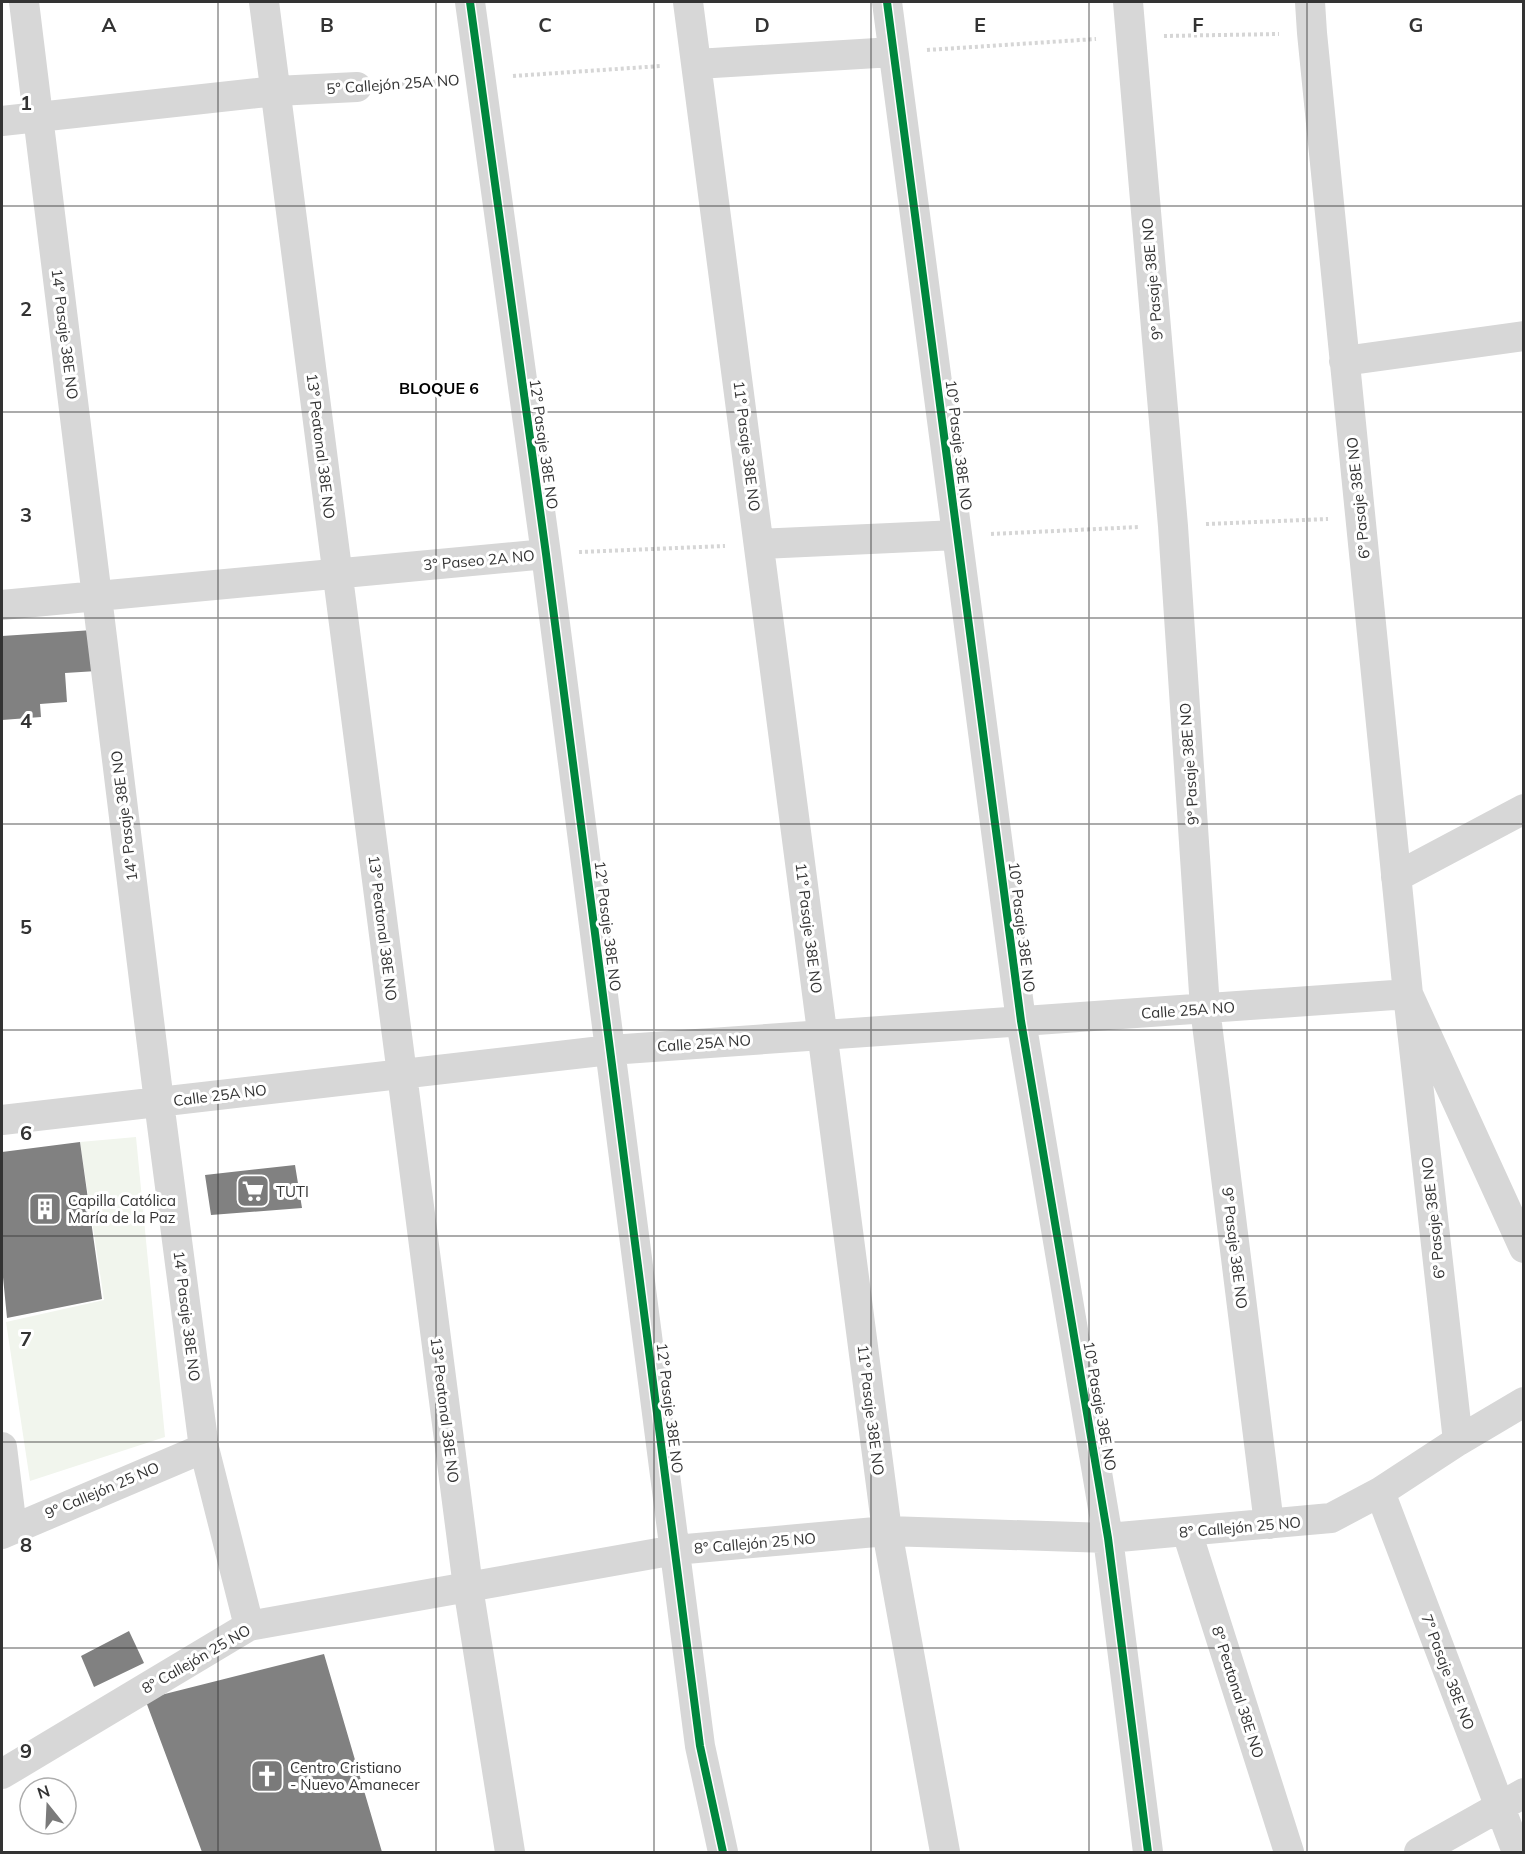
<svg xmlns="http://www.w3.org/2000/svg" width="1525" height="1854" font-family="Mulish,sans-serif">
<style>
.green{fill:#f1f5ed}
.building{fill:#818181}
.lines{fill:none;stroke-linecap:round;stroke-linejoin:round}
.path{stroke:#d6d6d6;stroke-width:4;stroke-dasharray:3 3;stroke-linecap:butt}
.minor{stroke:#d7d7d7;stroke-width:30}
.cycleway-casing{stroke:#fff;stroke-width:11}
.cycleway{stroke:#00873e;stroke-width:8}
.grid{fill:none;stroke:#333;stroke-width:1.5;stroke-opacity:0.55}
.labels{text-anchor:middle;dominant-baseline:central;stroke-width:6;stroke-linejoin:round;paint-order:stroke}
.street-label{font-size:15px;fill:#333;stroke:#fff}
.poi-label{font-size:15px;fill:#333;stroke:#fff;text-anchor:start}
.neighbourhood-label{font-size:16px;font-weight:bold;fill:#000;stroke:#fff}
.grid-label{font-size:20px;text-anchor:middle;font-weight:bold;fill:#333;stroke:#fff;stroke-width:6;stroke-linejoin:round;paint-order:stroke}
</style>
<rect width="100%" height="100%" fill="#fff"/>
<path class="green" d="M 136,1137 L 165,1437 L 30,1481 L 6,1322 L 104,1300 L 80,1142 Z"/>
<path class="building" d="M 93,630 L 97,671 L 65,673 L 67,702 L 40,704 L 41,717 L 2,720 L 2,636 Z
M 80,1142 L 102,1299 L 7,1318 L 2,1267 L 2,1152 Z
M 295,1165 L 302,1208 L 211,1215 L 205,1175 Z
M 129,1631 L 144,1663 L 94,1687 L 81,1656 Z
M 324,1654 L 382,1852 L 202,1852 L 145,1699 Z"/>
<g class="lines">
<path class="path" d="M 1164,36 L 1279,34
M 927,50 L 1096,39
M 513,76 L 661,66
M 390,85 L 446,81
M 1206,524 L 1328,519
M 991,534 L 1139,527
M 579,552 L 725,546"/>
<path class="minor" d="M 24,2 L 159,1102 L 204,1448 L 249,1626
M 264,2 L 468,1587 L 510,1852
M 470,2 L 546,554 L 700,1746 L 723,1852
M 688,2 L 887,1531 L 945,1852
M 887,2 L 1021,1021 L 1108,1538 L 1148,1852
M 1128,2 L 1173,526 L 1205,1008 L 1269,1524
M 1310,2 L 1312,33 L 1408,994 L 1458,1441
M 697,64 L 893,52
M 2,121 L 276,91 L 357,87
M 1344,361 L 1524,336
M 759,544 L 957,535
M 2,605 L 546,554
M 1396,877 L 1524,809
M 2,1120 L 610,1050 L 1408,994 L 1524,1248
M 2,1447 L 12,1528
M 1380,1492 L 1517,1852
M 1187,1532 L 1289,1852
M 2,1534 L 204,1448
M 2,1774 L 249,1626 L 675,1550 L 887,1531 L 1108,1538 L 1331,1518 L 1380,1492 L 1458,1441 L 1524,1402
M 1419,1852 L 1524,1793"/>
<defs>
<path id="cycleway" d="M 470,2 L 546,554 L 700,1746 L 723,1852
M 887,2 L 1021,1021 L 1108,1538 L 1148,1852"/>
</defs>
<use href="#cycleway" class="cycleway-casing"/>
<use href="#cycleway" class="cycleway"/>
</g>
<path class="grid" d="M 218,2 L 218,1852M 436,2 L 436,1852M 654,2 L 654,1852M 871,2 L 871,1852M 1089,2 L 1089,1852M 1307,2 L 1307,1852M 2,206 L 1524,206M 2,412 L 1524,412M 2,618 L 1524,618M 2,824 L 1524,824M 2,1030 L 1524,1030M 2,1236 L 1524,1236M 2,1442 L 1524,1442M 2,1648 L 1524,1648"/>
<defs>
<symbol id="supermarket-square" viewBox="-11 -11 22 22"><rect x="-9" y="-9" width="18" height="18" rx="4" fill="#7a7a7a" stroke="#fff"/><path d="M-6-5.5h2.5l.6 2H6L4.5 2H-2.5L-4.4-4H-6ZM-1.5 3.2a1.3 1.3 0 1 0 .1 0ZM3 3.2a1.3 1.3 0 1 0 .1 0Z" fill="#fff"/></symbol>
<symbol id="building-square" viewBox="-11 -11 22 22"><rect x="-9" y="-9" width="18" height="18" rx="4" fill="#7a7a7a" stroke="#fff"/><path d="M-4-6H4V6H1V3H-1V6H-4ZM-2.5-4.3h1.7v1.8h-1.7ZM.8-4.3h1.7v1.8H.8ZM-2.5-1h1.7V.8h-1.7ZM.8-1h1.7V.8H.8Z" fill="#fff"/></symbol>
<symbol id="church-square" viewBox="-11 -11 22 22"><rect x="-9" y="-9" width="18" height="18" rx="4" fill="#7a7a7a" stroke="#fff"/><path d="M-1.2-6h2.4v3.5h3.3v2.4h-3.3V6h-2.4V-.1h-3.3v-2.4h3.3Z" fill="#fff"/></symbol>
</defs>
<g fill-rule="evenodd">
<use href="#supermarket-square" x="234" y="1172" width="38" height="38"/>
<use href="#building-square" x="26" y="1190" width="38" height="38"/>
<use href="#church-square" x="248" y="1757" width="38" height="38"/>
</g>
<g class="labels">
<g class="street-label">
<text transform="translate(393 84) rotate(-4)">5° Callejón 25A NO</text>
<text transform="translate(1152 279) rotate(-95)">9° Pasaje 38E NO</text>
<text transform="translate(65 334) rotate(83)">14° Pasaje 38E NO</text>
<text transform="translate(544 444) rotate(82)">12° Pasaje 38E NO</text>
<text transform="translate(959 445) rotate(83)">10° Pasaje 38E NO</text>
<text transform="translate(321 446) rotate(83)">13° Peatonal 38E NO</text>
<text transform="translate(747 446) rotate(83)">11° Pasaje 38E NO</text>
<text transform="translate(1358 498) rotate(-96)">6° Pasaje 38E NO</text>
<text transform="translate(479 560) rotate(-5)">3° Paseo 2A NO</text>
<text transform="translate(1189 764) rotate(-94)">9° Pasaje 38E NO</text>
<text transform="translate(124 816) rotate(-97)">14° Pasaje 38E NO</text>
<text transform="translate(608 926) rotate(83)">12° Pasaje 38E NO</text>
<text transform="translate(1022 927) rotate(83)">10° Pasaje 38E NO</text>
<text transform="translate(383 928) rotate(83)">13° Peatonal 38E NO</text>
<text transform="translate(809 928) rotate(83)">11° Pasaje 38E NO</text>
<text transform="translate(1188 1010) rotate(-4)">Calle 25A NO</text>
<text transform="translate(704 1043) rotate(-4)">Calle 25A NO</text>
<text transform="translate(220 1095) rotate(-7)">Calle 25A NO</text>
<text transform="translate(1433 1218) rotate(-96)">6° Pasaje 38E NO</text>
<text transform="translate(1235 1248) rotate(83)">9° Pasaje 38E NO</text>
<text transform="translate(187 1316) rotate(83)">14° Pasaje 38E NO</text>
<text transform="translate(1100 1406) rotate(80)">10° Pasaje 38E NO</text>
<text transform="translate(670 1408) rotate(83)">12° Pasaje 38E NO</text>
<text transform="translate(445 1410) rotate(83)">13° Peatonal 38E NO</text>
<text transform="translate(871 1410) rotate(83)">11° Pasaje 38E NO</text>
<text transform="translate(102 1490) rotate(-23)">9° Callejón 25 NO</text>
<text transform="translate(1240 1527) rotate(-5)">8° Callejón 25 NO</text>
<text transform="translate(755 1543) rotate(-5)">8° Callejón 25 NO</text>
<text transform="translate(196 1659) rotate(-30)">8° Callejón 25 NO</text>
<text transform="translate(1448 1672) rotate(69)">7° Pasaje 38E NO</text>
<text transform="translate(1238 1692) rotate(72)">8° Peatonal 38E NO</text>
</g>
<g class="poi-label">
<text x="276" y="1191">TUTI</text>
<text x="68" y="1200">Capilla Católica<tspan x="68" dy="17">María de la Paz</tspan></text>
<text x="290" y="1767">Centro Cristiano<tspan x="290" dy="17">- Nuevo Amanecer</tspan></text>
</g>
<g class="neighbourhood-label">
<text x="439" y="388">BLOQUE 6</text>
</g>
</g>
<g class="grid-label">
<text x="109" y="32">A</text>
<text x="327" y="32">B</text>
<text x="545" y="32">C</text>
<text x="762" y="32">D</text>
<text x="980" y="32">E</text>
<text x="1198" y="32">F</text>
<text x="1416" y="32">G</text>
<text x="26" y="110">1</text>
<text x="26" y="316">2</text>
<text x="26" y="522">3</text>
<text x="26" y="728">4</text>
<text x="26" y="934">5</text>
<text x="26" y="1140">6</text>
<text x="26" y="1346">7</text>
<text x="26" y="1552">8</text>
<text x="26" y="1758">9</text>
</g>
<rect width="1525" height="1854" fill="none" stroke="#333333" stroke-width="6"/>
<g transform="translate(48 1806) rotate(342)"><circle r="28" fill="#ffffff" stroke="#adadad" stroke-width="1.5"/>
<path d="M0-4.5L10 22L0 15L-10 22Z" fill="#7a7a7a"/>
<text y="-9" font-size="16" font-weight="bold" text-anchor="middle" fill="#333333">N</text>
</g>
</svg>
